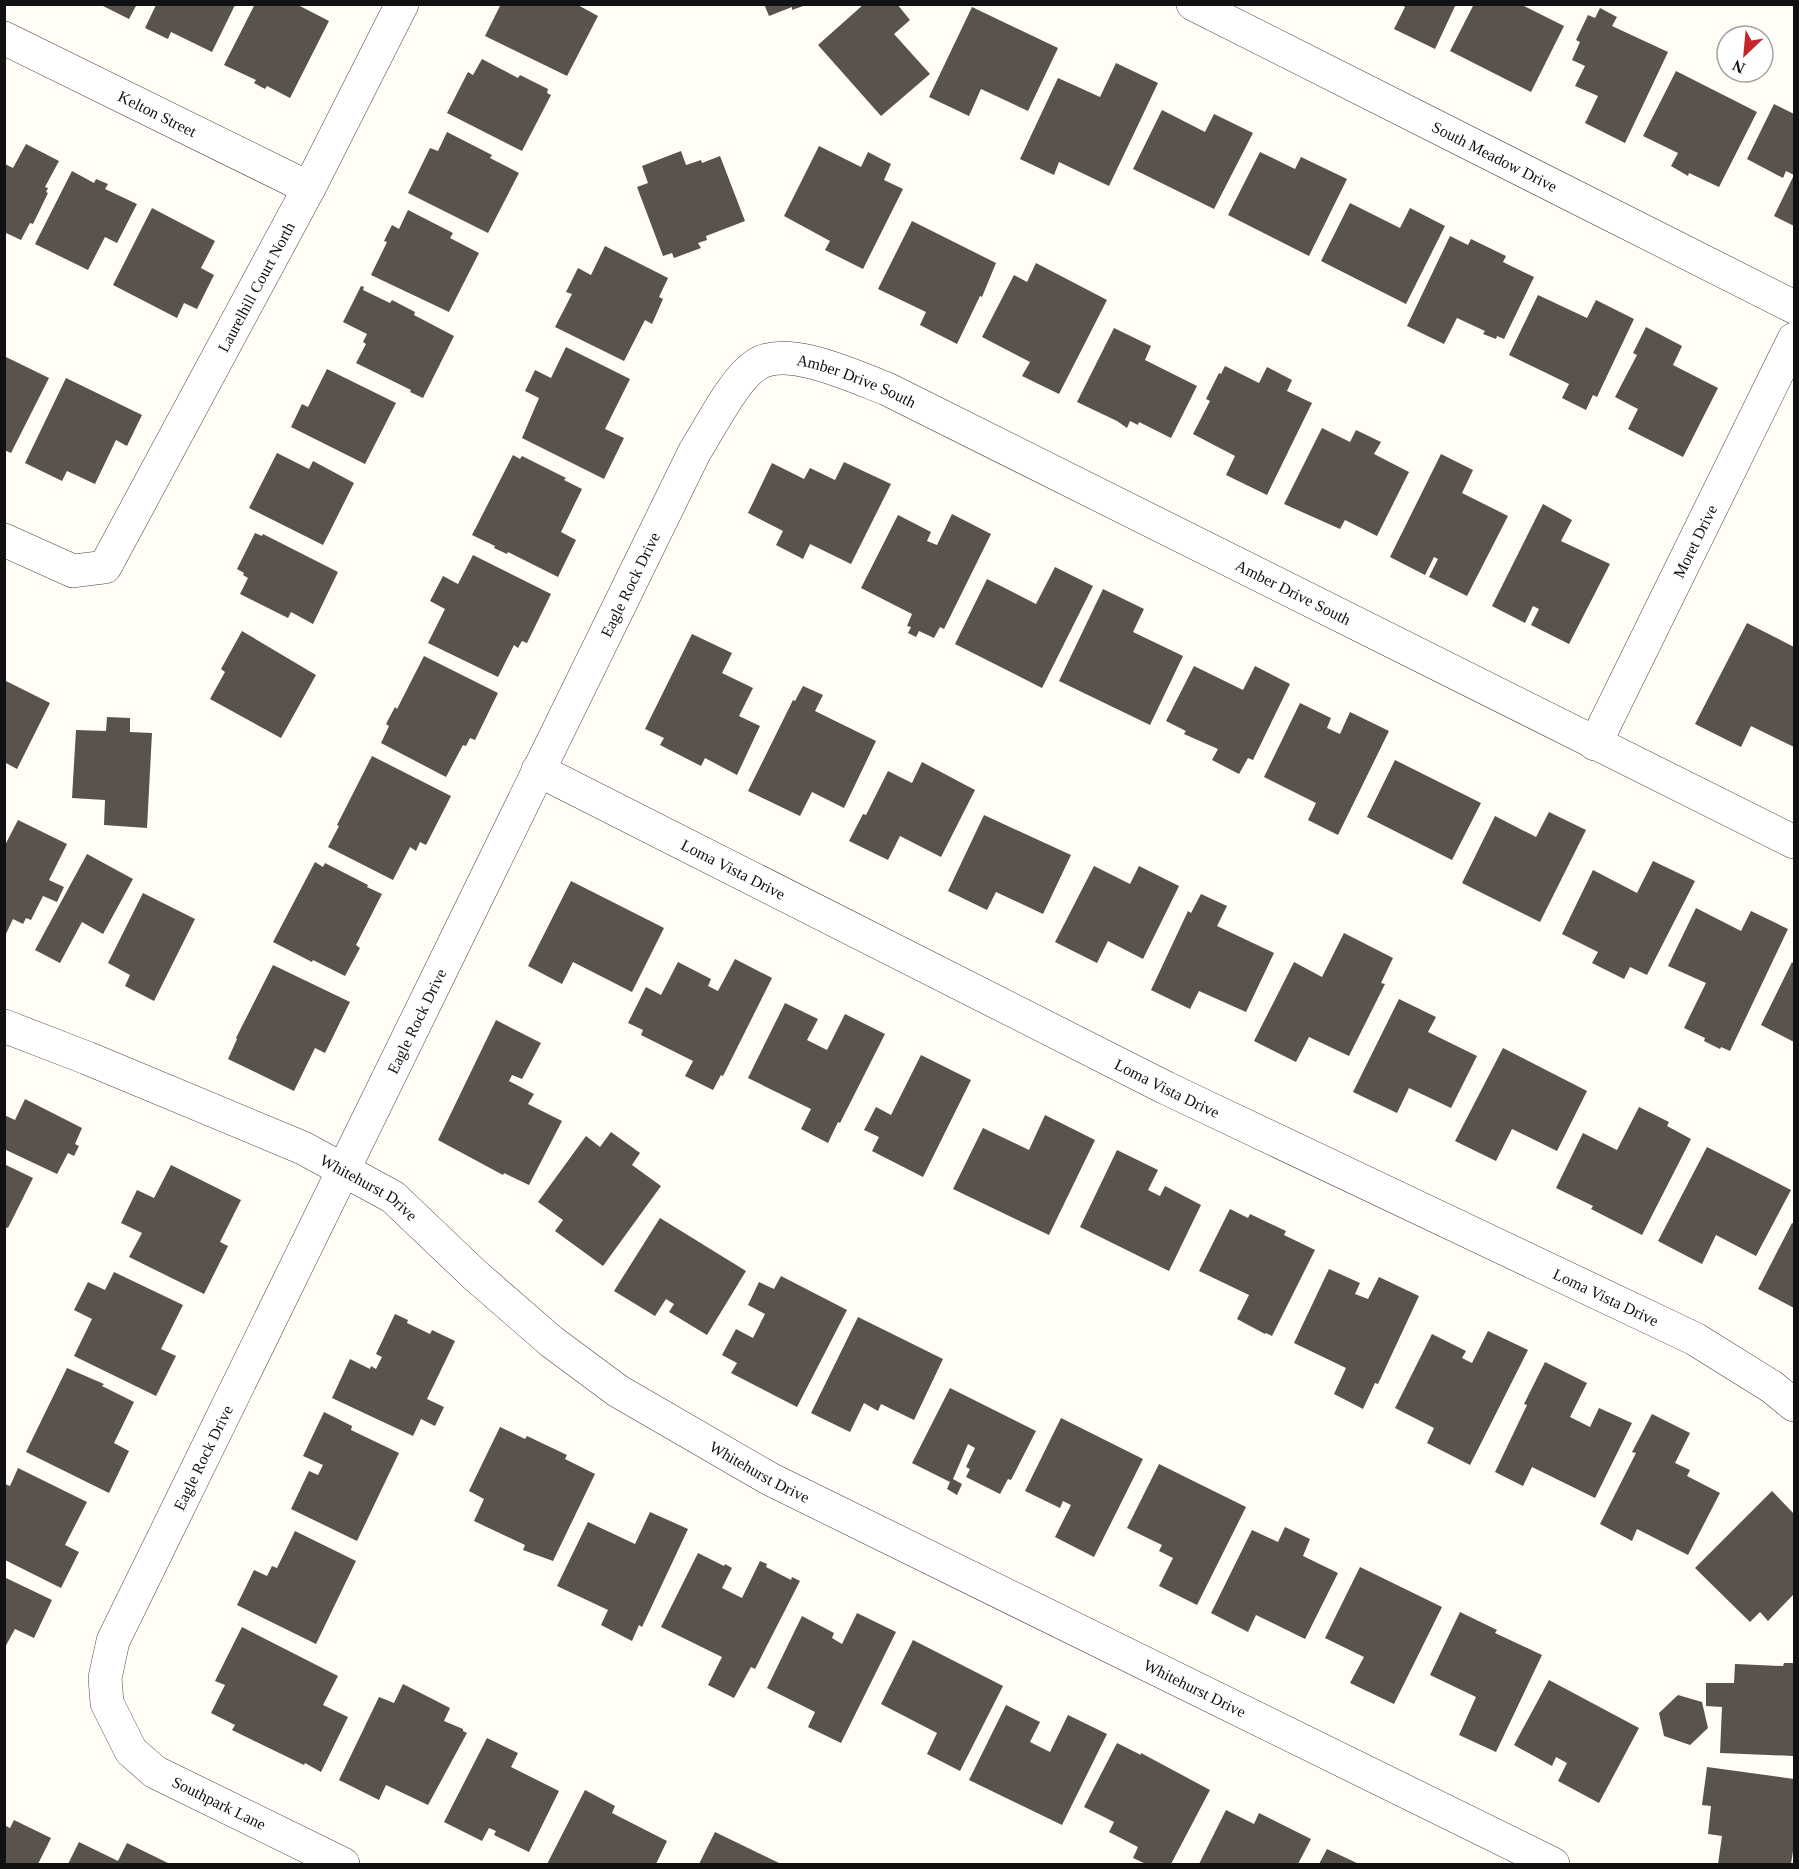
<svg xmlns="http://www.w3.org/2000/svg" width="1799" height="1869" font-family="'Times New Roman',serif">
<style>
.building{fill:#5a524d}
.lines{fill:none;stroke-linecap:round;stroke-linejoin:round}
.street-casing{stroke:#444;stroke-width:34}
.street{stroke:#fff;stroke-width:33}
.labels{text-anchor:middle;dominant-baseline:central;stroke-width:6;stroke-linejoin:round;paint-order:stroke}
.street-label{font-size:16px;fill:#111;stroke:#fff}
</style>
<rect width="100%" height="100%" fill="#fffdf5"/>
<path class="building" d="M 99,4 L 137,4 L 129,19 Z
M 255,4 L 296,4 L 329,21 L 290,98 L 267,86 L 265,89 L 254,83 L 256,80 L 224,65 Z
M 501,4 L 576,4 L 598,16 L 567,76 L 485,36 Z
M 764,4 L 806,4 L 806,5 L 792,10 L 792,7 L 769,16 Z
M 864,4 L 897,4 L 910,20 L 894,34 L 930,74 L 881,116 L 818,45 Z
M 1400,4 L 1456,4 L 1435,49 L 1394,29 L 1405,7 Z
M 1474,4 L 1520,4 L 1564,26 L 1531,92 L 1450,51 Z
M 156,5 L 235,5 L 212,52 L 171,32 L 168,39 L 145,28 Z
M 972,7 L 1058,48 L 1028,111 L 981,89 L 969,116 L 929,97 Z
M 1600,8 L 1617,17 L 1612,26 L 1668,52 L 1625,143 L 1585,123 L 1598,96 L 1575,86 L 1585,66 L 1572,60 L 1580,42 L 1576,40 L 1588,15 L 1595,18 Z
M 482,59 L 518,78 L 520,75 L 548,89 L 547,93 L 551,95 L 522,151 L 447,113 L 468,72 L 473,75 Z
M 1116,63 L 1158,83 L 1109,186 L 1059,162 L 1054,175 L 1020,159 L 1058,78 L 1100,97 Z
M 1676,71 L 1757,112 L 1719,187 L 1689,173 L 1688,176 L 1671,166 L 1678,153 L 1643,136 Z
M 1774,104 L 1794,114 L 1794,226 L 1774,216 L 1794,175 L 1786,171 L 1783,178 L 1747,159 Z
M 1162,110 L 1205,132 L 1214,114 L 1253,133 L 1214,209 L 1133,169 Z
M 447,132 L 492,155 L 490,158 L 519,173 L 488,233 L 408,193 L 430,148 L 438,151 Z
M 26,144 L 59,161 L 45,187 L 48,188 L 46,192 L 48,193 L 33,224 L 30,223 L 21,240 L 4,232 L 4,165 L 5,164 L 13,168 Z
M 819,146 L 861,167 L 868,152 L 891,164 L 884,180 L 903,189 L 863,269 L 825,250 L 830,241 L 784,216 Z
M 681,151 L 686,165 L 701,160 L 702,163 L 720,156 L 745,221 L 706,236 L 707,240 L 698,243 L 701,248 L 674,258 L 672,253 L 663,256 L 637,187 L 648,183 L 642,166 Z
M 1260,152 L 1295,169 L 1301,157 L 1347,179 L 1309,256 L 1228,215 Z
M 72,171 L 94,183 L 96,179 L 108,184 L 105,189 L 137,204 L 117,243 L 105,237 L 88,270 L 35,244 Z
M 1350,203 L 1400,228 L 1410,208 L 1445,226 L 1406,304 L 1321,261 Z
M 152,208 L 215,241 L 201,268 L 214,275 L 197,309 L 184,303 L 177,318 L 113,285 Z
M 408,210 L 453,233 L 450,238 L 479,253 L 449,312 L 371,275 L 387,242 L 384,241 L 392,225 L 399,229 Z
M 912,221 L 996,263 L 982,297 L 980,296 L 957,344 L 920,325 L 926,312 L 878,289 Z
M 1450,236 L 1468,245 L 1471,239 L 1506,256 L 1503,262 L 1534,277 L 1504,339 L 1497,336 L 1496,339 L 1483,334 L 1485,331 L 1457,318 L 1444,344 L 1407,326 Z
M 605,246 L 668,278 L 659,297 L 663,299 L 652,324 L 645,320 L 624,361 L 555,327 L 572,294 L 566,292 L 578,268 L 591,275 Z
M 1036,263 L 1107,300 L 1059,394 L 1022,376 L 1030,362 L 982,337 L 1014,275 L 1027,282 Z
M 361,286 L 364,287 L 363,290 L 390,303 L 392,300 L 415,312 L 414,315 L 454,336 L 423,398 L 410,392 L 411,390 L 356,363 L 366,344 L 363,342 L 367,334 L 343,322 Z
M 1538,295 L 1587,318 L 1596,300 L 1634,319 L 1597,397 L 1593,395 L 1586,410 L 1562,398 L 1569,384 L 1509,355 Z
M 1646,327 L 1682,346 L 1673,365 L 1718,388 L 1683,457 L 1628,429 L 1638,409 L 1615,397 L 1637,355 L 1633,353 Z
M 1114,328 L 1151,346 L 1145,360 L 1197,386 L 1171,438 L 1139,422 L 1138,425 L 1130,421 L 1127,428 L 1117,421 L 1077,402 Z
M 566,347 L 630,379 L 605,429 L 624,438 L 604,479 L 522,438 L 539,398 L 525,391 L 535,370 L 551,378 Z
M 4,356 L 49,378 L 11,453 L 4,450 Z
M 1225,366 L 1259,383 L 1267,367 L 1292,380 L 1287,391 L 1312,403 L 1267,495 L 1226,475 L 1235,456 L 1193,434 L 1210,401 L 1206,399 L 1219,373 L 1221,374 Z
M 327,369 L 396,403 L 365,464 L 291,427 L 302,404 L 308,407 Z
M 66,378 L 142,415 L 127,446 L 116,440 L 95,484 L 67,471 L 62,481 L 25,463 Z
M 1322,428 L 1350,442 L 1356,430 L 1381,442 L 1374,454 L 1409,472 L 1377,536 L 1345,520 L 1340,529 L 1284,504 Z
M 277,453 L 309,469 L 313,461 L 354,483 L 323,545 L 249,508 Z
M 1441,454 L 1473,470 L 1462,493 L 1508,516 L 1467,596 L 1429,577 L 1438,559 L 1434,557 L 1425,575 L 1390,557 Z
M 513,455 L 520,459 L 522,456 L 566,478 L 564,480 L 582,489 L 561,532 L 576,540 L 558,577 L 508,552 L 507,554 L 494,548 L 495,546 L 472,535 Z
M 844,462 L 891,484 L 851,564 L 810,544 L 803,559 L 776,545 L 783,531 L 748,513 L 772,463 L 804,479 L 810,468 L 835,480 Z
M 1543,504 L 1572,520 L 1561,541 L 1610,564 L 1569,644 L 1531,625 L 1539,609 L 1533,606 L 1525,623 L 1492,606 Z
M 952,514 L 991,534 L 944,629 L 940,627 L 934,638 L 919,631 L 916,637 L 908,633 L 911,627 L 907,626 L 912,614 L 861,588 L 898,515 L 931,532 L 927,541 L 937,545 Z
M 255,533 L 262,536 L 263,534 L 338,572 L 313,624 L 291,612 L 288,618 L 240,594 L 248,578 L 243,575 L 244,573 L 237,569 Z
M 473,555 L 551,594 L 527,643 L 522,641 L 518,648 L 514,645 L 498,677 L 428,643 L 445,609 L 430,601 L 443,576 L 458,584 Z
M 1055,567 L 1093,586 L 1042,688 L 955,644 L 987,579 L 1036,604 Z
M 1103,589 L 1144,609 L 1133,632 L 1183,656 L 1150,725 L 1059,681 Z
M 1747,623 L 1794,647 L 1794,747 L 1751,726 L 1741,747 L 1695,724 Z
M 242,631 L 316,675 L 281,738 L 210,699 L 225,672 L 221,669 Z
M 692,634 L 732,653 L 722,673 L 753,688 L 739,716 L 760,726 L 737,775 L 705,758 L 701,766 L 660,745 L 664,738 L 645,729 Z
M 424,656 L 498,693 L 475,740 L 470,738 L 466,746 L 463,745 L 446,777 L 381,743 L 389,726 L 386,724 L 395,707 L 397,709 Z
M 1194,666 L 1243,690 L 1255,666 L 1290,684 L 1253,760 L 1248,758 L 1239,774 L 1212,760 L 1218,749 L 1184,734 L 1186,731 L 1166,721 Z
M 4,680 L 50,703 L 17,769 L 4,762 Z
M 803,686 L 823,695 L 815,711 L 876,741 L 844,808 L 812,792 L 800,816 L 748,791 L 793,700 L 795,701 Z
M 1300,703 L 1331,718 L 1327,728 L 1340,734 L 1350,712 L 1389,731 L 1338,835 L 1308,820 L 1316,803 L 1264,777 Z
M 107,717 L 130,718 L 130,732 L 152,733 L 147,828 L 104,825 L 105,800 L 72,798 L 76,730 L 106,731 Z
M 372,756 L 451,796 L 426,845 L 420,842 L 416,851 L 410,847 L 393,880 L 328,847 L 339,826 L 337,825 Z
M 1395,760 L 1481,803 L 1452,860 L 1367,817 Z
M 922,762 L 975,790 L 941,857 L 900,836 L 888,860 L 849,841 L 863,814 L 866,815 L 888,771 L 912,783 Z
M 1549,812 L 1586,830 L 1540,922 L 1462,883 L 1495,816 L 1536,837 Z
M 984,815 L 1071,855 L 1043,914 L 996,892 L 987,910 L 948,891 Z
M 18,820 L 67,844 L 49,880 L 64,887 L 57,902 L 43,896 L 31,920 L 26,918 L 23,924 L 13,919 L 4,938 L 4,847 Z
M 87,854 L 133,879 L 103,934 L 82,922 L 60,963 L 35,950 Z
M 1653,861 L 1695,881 L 1647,975 L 1630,967 L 1624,979 L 1592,963 L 1598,952 L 1562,934 L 1593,870 L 1637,893 Z
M 315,862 L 323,867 L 325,863 L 368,885 L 367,887 L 382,894 L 356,945 L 360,948 L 345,976 L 313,960 L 312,962 L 273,942 Z
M 1094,866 L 1130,884 L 1139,866 L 1179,886 L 1143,959 L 1108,941 L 1097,963 L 1055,942 Z
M 571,881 L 664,928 L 632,992 L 573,962 L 562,984 L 528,966 Z
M 143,893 L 195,919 L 154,1001 L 125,986 L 130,975 L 108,963 Z
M 1201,894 L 1227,906 L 1217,926 L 1274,953 L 1246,1012 L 1199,991 L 1190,1009 L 1151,990 L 1188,911 L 1191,913 Z
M 1696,908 L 1741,931 L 1751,911 L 1788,929 L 1730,1051 L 1721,1047 L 1720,1049 L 1704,1041 L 1705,1038 L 1684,1028 L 1706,983 L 1668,966 Z
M 1344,933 L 1393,958 L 1381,983 L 1385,984 L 1349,1056 L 1309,1037 L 1296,1062 L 1254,1041 L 1294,962 L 1322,977 Z
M 735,959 L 772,978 L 723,1076 L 721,1075 L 713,1090 L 685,1076 L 693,1061 L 641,1035 L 643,1030 L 628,1023 L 646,987 L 661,995 L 678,962 L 711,979 L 708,986 L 718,991 Z
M 1792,962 L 1794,964 L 1794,1042 L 1761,1025 Z
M 273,965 L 350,1002 L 325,1053 L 315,1048 L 294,1091 L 228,1059 L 237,1039 L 236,1038 Z
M 1399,999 L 1436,1017 L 1428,1032 L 1477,1056 L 1451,1108 L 1409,1088 L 1397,1113 L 1353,1092 Z
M 785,1003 L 818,1019 L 807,1040 L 827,1050 L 845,1014 L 885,1034 L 840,1123 L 838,1122 L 828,1143 L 801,1129 L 811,1109 L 748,1078 Z
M 496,1020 L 541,1043 L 522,1079 L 512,1075 L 509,1081 L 534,1094 L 528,1104 L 562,1121 L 529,1185 L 504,1173 L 503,1175 L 438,1140 Z
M 1503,1048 L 1587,1091 L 1557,1151 L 1512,1129 L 1496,1161 L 1455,1141 Z
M 921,1055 L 971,1080 L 923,1177 L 872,1151 L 879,1137 L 864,1130 L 876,1107 L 891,1115 Z
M 25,1099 L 82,1128 L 75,1144 L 79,1146 L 74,1156 L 68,1153 L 57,1174 L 4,1149 L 4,1115 L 15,1120 Z
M 1639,1107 L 1669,1122 L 1667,1126 L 1691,1139 L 1642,1235 L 1591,1209 L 1593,1206 L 1556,1188 L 1583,1133 L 1617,1150 Z
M 1045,1115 L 1095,1140 L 1049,1235 L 953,1189 L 983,1128 L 1029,1150 Z
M 611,1132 L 640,1153 L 632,1165 L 661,1186 L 603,1266 L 555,1231 L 563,1220 L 538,1202 L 586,1136 L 600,1147 Z
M 1707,1147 L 1791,1190 L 1756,1256 L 1716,1235 L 1702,1264 L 1658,1241 Z
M 1117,1150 L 1158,1170 L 1148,1190 L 1160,1196 L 1165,1186 L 1201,1205 L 1169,1271 L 1080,1227 Z
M 4,1164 L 33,1178 L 8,1228 L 4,1227 Z
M 171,1165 L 241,1200 L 220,1242 L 228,1246 L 204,1294 L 129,1257 L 142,1233 L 121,1223 L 137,1190 L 154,1198 Z
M 1230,1209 L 1248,1218 L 1250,1214 L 1286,1231 L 1284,1235 L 1315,1250 L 1272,1336 L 1266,1333 L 1265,1334 L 1237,1319 L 1249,1295 L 1199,1271 Z
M 660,1218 L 746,1271 L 707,1335 L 669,1312 L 674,1304 L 666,1299 L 655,1316 L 614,1291 Z
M 1792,1223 L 1794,1224 L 1794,1308 L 1758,1289 Z
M 1329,1269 L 1360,1283 L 1355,1294 L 1368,1299 L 1379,1277 L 1419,1296 L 1378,1384 L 1375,1383 L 1363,1409 L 1334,1394 L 1346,1368 L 1294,1343 Z
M 114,1272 L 183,1305 L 161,1349 L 176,1356 L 156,1396 L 74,1356 L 92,1319 L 74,1310 L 88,1282 L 105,1290 Z
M 781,1276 L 847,1310 L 797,1407 L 731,1373 L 737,1363 L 722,1355 L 736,1329 L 753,1338 L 765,1314 L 748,1305 L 759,1282 L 774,1289 Z
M 395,1314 L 408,1320 L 407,1323 L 430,1334 L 432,1330 L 455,1341 L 427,1399 L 444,1407 L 435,1426 L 421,1419 L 413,1436 L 332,1398 L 350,1359 L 370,1369 L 371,1366 L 376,1369 L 382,1357 L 376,1354 Z
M 858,1317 L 943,1359 L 914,1420 L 881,1404 L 878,1411 L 864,1403 L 850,1432 L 811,1413 Z
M 1488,1331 L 1528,1350 L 1470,1465 L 1427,1443 L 1434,1428 L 1395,1408 L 1432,1334 L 1466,1351 L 1462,1358 L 1472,1363 Z
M 1545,1362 L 1587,1383 L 1570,1417 L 1590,1427 L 1599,1408 L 1632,1423 L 1595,1498 L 1532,1467 L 1523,1486 L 1495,1472 L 1527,1405 L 1524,1404 Z
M 67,1368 L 104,1384 L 102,1386 L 134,1402 L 114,1443 L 129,1451 L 109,1493 L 26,1452 Z
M 950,1388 L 1036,1431 L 1011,1480 L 1008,1479 L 1000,1494 L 966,1477 L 970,1469 L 966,1467 L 975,1448 L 968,1444 L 953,1479 L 962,1484 L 957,1495 L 947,1489 L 950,1482 L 912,1463 Z
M 324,1412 L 352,1426 L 351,1430 L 399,1453 L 357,1541 L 291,1509 L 309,1471 L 318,1475 L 323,1465 L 303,1456 Z
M 1652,1414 L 1690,1433 L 1675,1463 L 1690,1470 L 1687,1476 L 1720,1493 L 1688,1555 L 1637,1529 L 1632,1541 L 1600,1524 L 1636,1453 L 1632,1452 Z
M 1061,1418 L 1143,1459 L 1094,1557 L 1055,1537 L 1071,1505 L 1063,1501 L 1060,1508 L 1025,1491 Z
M 500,1427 L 525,1439 L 527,1436 L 567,1455 L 565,1459 L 595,1474 L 553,1561 L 523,1550 L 525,1545 L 474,1521 L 484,1499 L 469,1491 Z
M 1159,1464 L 1246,1507 L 1197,1605 L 1159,1586 L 1173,1558 L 1159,1551 L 1162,1545 L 1127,1528 Z
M 18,1468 L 87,1502 L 65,1545 L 79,1552 L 61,1588 L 5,1560 L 5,1484 L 10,1486 Z
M 1772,1491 L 1794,1514 L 1794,1594 L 1768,1621 L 1760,1612 L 1750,1622 L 1695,1568 Z
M 650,1512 L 688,1529 L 642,1627 L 639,1625 L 632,1641 L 601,1625 L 608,1610 L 557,1586 L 588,1522 L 635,1544 Z
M 1285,1527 L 1310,1539 L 1303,1556 L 1338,1573 L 1305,1639 L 1256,1615 L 1248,1632 L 1211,1613 L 1252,1530 L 1278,1542 Z
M 295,1531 L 356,1561 L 316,1644 L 237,1605 L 254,1570 L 267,1576 L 272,1566 L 277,1568 Z
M 698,1553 L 724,1566 L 725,1564 L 732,1568 L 722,1588 L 742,1598 L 760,1561 L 767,1564 L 766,1567 L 791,1580 L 792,1577 L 800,1581 L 755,1669 L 751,1667 L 734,1698 L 708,1685 L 722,1657 L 661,1627 Z
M 1360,1567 L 1442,1607 L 1394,1704 L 1350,1683 L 1364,1657 L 1325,1638 Z
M 4,1577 L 52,1600 L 34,1638 L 15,1629 L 4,1649 Z
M 1460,1612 L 1497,1630 L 1495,1633 L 1542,1655 L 1496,1752 L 1459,1735 L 1476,1697 L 1430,1675 Z
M 857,1613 L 896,1632 L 841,1743 L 808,1727 L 815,1712 L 767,1688 L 802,1616 L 834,1633 L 832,1638 L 842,1644 Z
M 242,1627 L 338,1676 L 323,1705 L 348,1717 L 321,1772 L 305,1763 L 304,1765 L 232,1730 L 235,1725 L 211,1713 L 225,1685 L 215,1681 Z
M 913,1640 L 1003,1686 L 960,1771 L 927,1754 L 937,1733 L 881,1704 Z
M 1784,1663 L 1794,1663 L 1793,1721 L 1794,1721 L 1794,1756 L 1720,1753 L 1722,1707 L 1706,1706 L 1706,1683 L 1734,1683 L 1735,1664 L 1783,1666 Z
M 1549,1680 L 1639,1728 L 1599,1803 L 1558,1781 L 1567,1763 L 1556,1757 L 1552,1766 L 1514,1745 Z
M 403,1684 L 450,1708 L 444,1721 L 463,1729 L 463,1731 L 467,1733 L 428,1805 L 386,1785 L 379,1800 L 339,1780 L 379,1697 L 394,1703 Z
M 1678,1695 L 1702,1702 L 1708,1728 L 1690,1745 L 1664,1736 L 1659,1713 Z
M 1006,1705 L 1040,1722 L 1030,1742 L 1050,1752 L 1068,1715 L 1107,1734 L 1062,1825 L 969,1780 Z
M 487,1738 L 518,1753 L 511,1767 L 559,1791 L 529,1852 L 494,1835 L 496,1831 L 489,1828 L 482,1841 L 444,1822 Z
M 1117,1743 L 1141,1755 L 1141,1753 L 1210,1790 L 1171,1864 L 1146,1864 L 1133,1858 L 1138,1847 L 1109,1832 L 1114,1822 L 1084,1807 Z
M 1707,1767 L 1794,1779 L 1794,1851 L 1793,1851 L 1791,1864 L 1718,1864 L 1722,1836 L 1708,1834 L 1711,1806 L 1702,1805 Z
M 585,1790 L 615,1806 L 612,1813 L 667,1841 L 656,1864 L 547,1864 Z
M 1226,1810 L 1254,1824 L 1259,1813 L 1311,1839 L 1298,1864 L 1199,1864 Z
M 14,1820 L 51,1838 L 38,1864 L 4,1864 L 4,1825 L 10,1828 Z
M 715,1832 L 779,1863 L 778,1864 L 699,1864 Z
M 79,1842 L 118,1861 L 127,1843 L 170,1864 L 68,1864 Z
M 1327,1849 L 1359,1864 L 1319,1864 Z"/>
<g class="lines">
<defs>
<g id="street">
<path id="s1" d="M 1193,4 L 1794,307"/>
<path id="s2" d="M 4,38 L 309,188"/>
<path id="s3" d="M 4,540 L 73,571 L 105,567 L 309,188 L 402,4"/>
<path id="s4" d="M 1595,744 L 1794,339"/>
<path id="s5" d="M 538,770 L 1166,1088 L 1695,1339 L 1772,1387 L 1794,1405"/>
<path id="s6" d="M 4,1026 L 87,1058 L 303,1148 L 393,1197 L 476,1276 L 552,1342 L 618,1391 L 770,1479 L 1553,1864"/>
<path id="s7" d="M 343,1864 L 155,1772 L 131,1751 L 107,1703 L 105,1678 L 113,1641 L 695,451 C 710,428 734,379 756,365 C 787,344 855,377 887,389 L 1794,842"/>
</g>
</defs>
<use href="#street" class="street-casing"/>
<use href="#street" class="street"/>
</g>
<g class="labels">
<g class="street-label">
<text stroke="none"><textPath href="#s2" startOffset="171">Kelton Street</textPath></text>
<text stroke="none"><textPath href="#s1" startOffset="338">South Meadow Drive</textPath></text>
<text stroke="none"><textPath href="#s3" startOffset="426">Laurelhill Court North</textPath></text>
<text stroke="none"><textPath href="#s7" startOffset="1894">Amber Drive South</textPath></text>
<text stroke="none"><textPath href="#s4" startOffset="226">Moret Drive</textPath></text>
<text stroke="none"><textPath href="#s7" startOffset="1534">Eagle Rock Drive</textPath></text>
<text stroke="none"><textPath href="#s7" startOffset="2380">Amber Drive South</textPath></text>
<text stroke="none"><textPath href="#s5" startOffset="219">Loma Vista Drive</textPath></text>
<text stroke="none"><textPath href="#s7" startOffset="1048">Eagle Rock Drive</textPath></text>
<text stroke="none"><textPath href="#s5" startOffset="705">Loma Vista Drive</textPath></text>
<text stroke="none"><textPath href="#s6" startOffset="400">Whitehurst Drive</textPath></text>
<text stroke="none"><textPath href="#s5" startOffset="1191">Loma Vista Drive</textPath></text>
<text stroke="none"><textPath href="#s7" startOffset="562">Eagle Rock Drive</textPath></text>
<text stroke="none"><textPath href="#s6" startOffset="886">Whitehurst Drive</textPath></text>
<text stroke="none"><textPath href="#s6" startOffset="1372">Whitehurst Drive</textPath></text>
<text transform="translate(219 1803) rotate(26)">Southpark Lane</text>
</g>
</g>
<rect width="1799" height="1869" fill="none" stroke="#111111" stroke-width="12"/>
<g transform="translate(1745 54) rotate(206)"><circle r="28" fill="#ffffff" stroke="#a0a0a0" stroke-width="1.5"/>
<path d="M0-4.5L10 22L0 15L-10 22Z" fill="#c4262e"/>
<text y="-9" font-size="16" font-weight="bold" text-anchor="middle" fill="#111111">N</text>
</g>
</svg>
